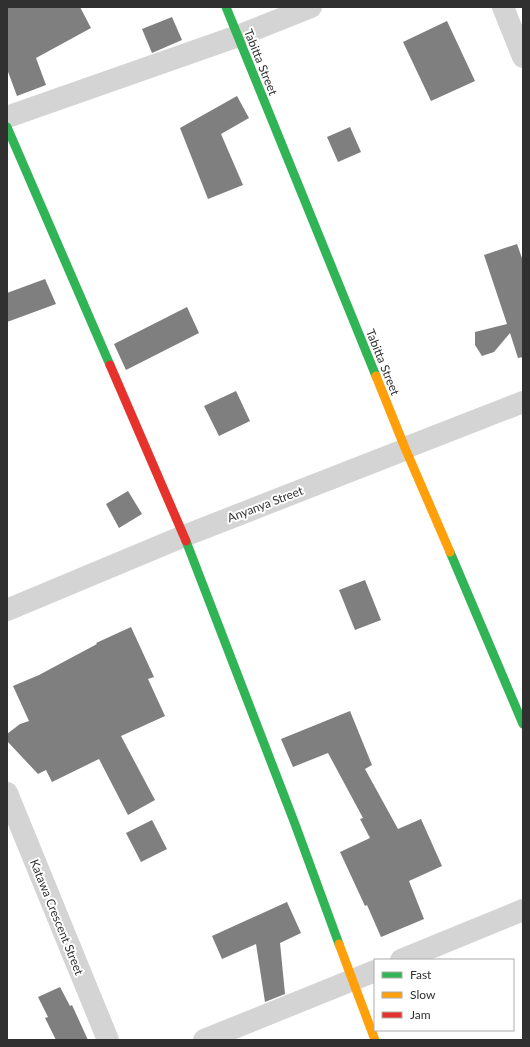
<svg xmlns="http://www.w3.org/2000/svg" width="530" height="1047" font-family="Lato,sans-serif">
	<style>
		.building { fill: #7f7f7f }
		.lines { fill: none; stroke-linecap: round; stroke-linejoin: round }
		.street { stroke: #d4d4d4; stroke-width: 22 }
		.fast { stroke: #30b455; stroke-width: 9 }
		.slow { stroke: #ff9f0a; stroke-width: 9 }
		.jam { stroke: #e5322d; stroke-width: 9 }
		.labels { text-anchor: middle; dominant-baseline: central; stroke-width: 4; stroke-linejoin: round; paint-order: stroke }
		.street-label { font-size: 12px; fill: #303030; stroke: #fff }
	</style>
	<rect width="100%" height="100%" fill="#fff"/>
	<path class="building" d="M 7,7 L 80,7 L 91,28 L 36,58 L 46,85 L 17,96 L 7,69 Z
		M 172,17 L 182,40 L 152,53 L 142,29 Z
		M 447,21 L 475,81 L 431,101 L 403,42 Z
		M 237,96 L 249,118 L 221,134 L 243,185 L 208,199 L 180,128 Z
		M 350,127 L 361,152 L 338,162 L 327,137 Z
		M 517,244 L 523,261 L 523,357 L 518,358 L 510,333 L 494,352 L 482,356 L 475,345 L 475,332 L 507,324 L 484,255 Z
		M 45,279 L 56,304 L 7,322 L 7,293 Z
		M 187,307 L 199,333 L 126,370 L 114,344 Z
		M 236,391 L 250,421 L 219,436 L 204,406 Z
		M 128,491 L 142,514 L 119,528 L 106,504 Z
		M 365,580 L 381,620 L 355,630 L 339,590 Z
		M 131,627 L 154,677 L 148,679 L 165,716 L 121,736 L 155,800 L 128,815 L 99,759 L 52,782 L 46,770 L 38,774 L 7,741 L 7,734 L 20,724 L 29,721 L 13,686 L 39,675 L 97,644 L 96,643 Z
		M 350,711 L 372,765 L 365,769 L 398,829 L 421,819 L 442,866 L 409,881 L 424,919 L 381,937 L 367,905 L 365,906 L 340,852 L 370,838 L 360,819 L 363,818 L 328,753 L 293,767 L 281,739 Z
		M 152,820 L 167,849 L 141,862 L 126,833 Z
		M 287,902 L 301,933 L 280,943 L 285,994 L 265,1002 L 256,944 L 222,959 L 212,936 Z
		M 60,987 L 70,1006 L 72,1005 L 88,1040 L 56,1040 L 45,1018 L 48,1017 L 38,997 Z"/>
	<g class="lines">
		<path class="street" d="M 503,7 L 523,57
			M 7,117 L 238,36 L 311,7
			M 7,610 L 184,536 L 404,450 L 405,448 L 523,402
			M 7,793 L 108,1040
			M 401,960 L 523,910
			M 204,1040 L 375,971"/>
		<path class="fast" d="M 226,7 L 376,376
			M 7,127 L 110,365
			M 186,541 L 295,824 L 339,944
			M 450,552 L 523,724"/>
		<path class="slow" d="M 376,376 L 405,448 L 450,552
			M 339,944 L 375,1040"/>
		<path class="jam" d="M 110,365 L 186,541"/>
	</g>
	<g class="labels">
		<g class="street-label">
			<text transform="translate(261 62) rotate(68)">Tabitta Street</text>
			<text transform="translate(383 362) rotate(68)">Tabitta Street</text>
			<text transform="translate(265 504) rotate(-21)">Anyanya Street</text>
			<text transform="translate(57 917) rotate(68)">Katawa Crescent Street</text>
		</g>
	</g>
	<rect width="530" height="1047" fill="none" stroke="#303030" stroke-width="16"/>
	<rect x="374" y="959" width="140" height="72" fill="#ffffff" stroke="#acacac"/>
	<rect x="382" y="972" width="20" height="6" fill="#30b455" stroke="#acacac"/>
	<text x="410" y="979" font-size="12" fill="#303030">Fast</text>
	<rect x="382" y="992" width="20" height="6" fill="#ff9f0a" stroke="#acacac"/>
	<text x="410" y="999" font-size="12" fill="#303030">Slow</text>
	<rect x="382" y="1012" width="20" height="6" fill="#e5322d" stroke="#acacac"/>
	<text x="410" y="1019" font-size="12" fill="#303030">Jam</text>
</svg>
